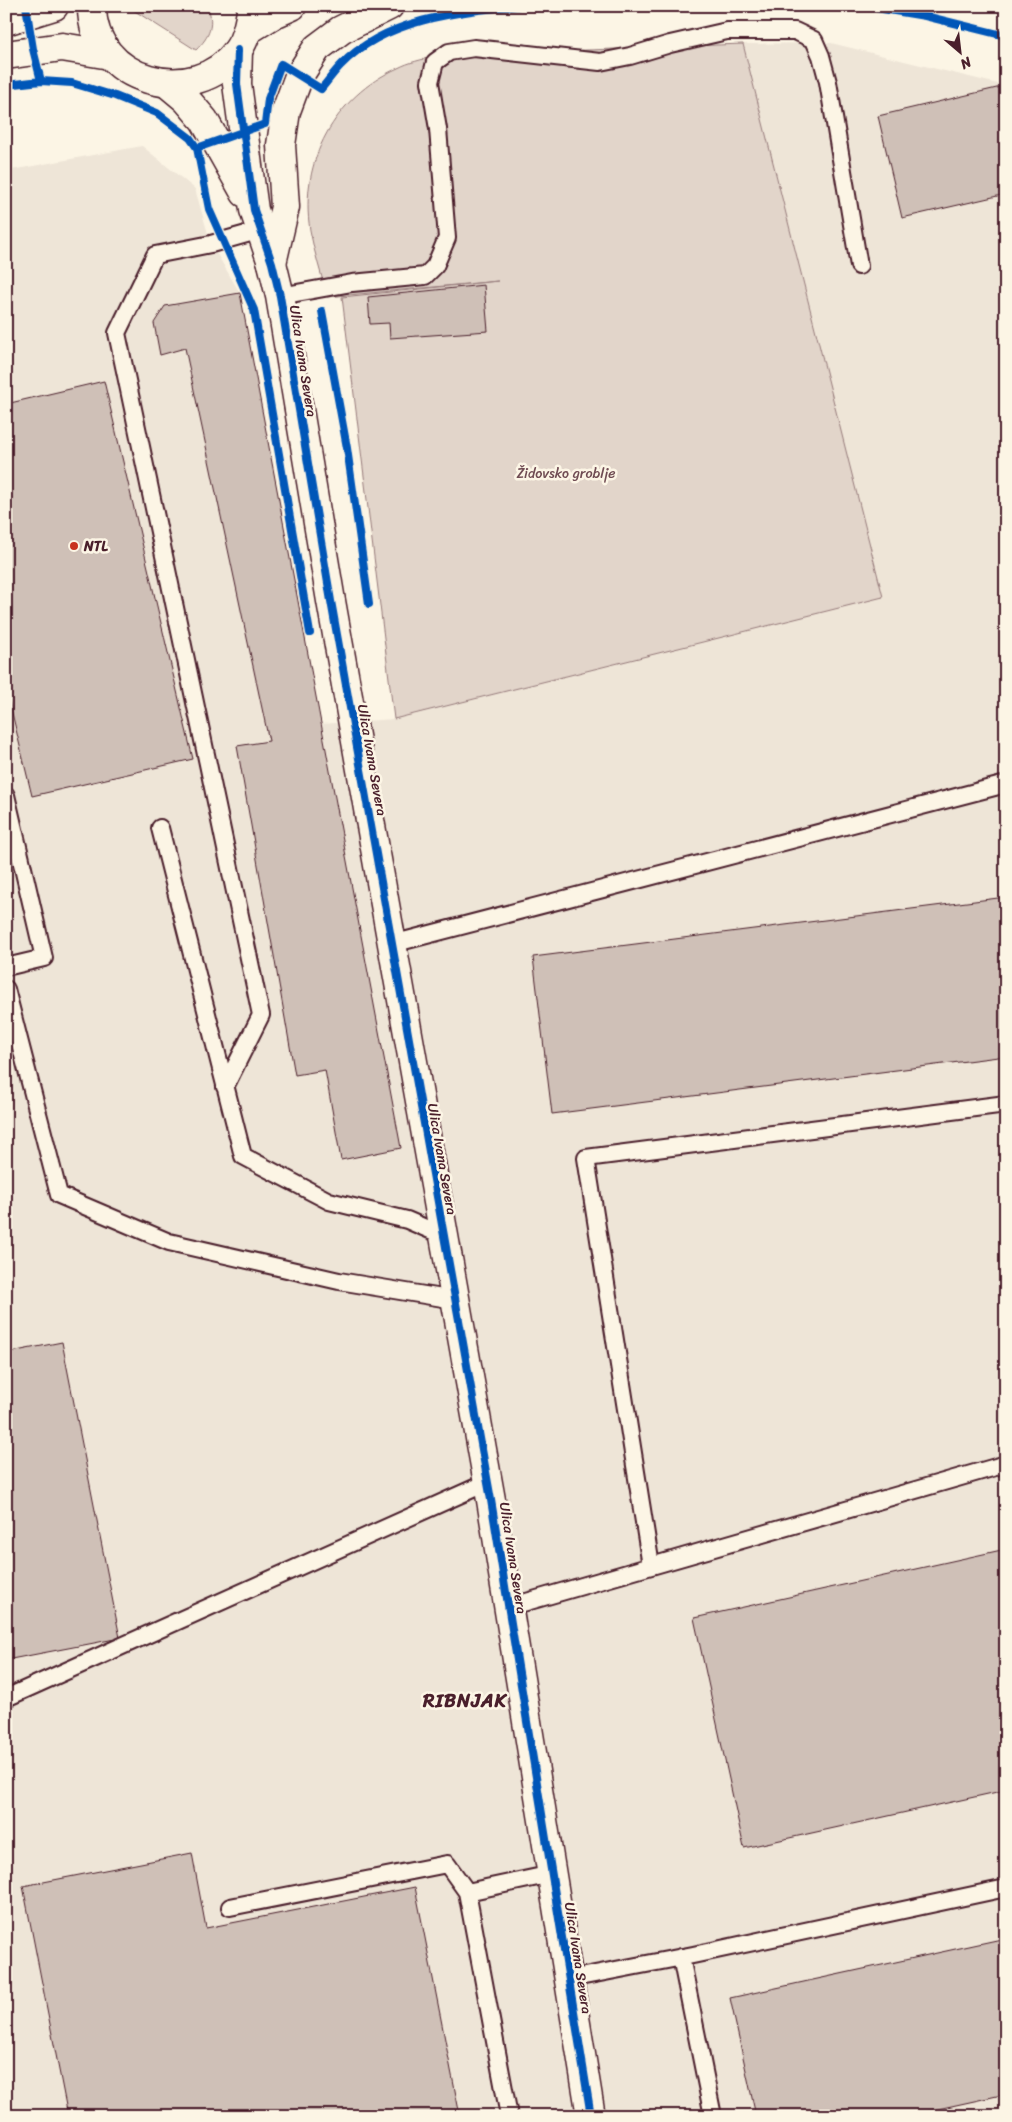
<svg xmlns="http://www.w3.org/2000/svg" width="1012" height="2122" font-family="Sriracha,sans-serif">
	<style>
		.built { fill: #eee5d7 }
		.green { fill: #e2d5ca; stroke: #967a7a }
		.building { fill: #cfc0b7; stroke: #4a1f2b }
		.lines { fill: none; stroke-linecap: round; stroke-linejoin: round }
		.service-casing { stroke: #4a1f2b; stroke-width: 20 }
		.minor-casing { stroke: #4a1f2b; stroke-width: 31 }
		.primary-casing { stroke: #4a1f2b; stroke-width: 31 }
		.service { stroke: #fcf5e5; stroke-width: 16 }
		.minor { stroke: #fcf5e5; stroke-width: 28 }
		.primary { stroke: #fcf5e5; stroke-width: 28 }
		.cycleway-casing { stroke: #fcf5e5; stroke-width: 11 }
		.cycleway { stroke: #0057b8; stroke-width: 8 }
		.poi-dot { fill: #c8321e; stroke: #fcf5e5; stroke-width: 2 }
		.labels { text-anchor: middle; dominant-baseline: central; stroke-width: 5; stroke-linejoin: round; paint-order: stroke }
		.street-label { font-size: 14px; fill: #4a1f2b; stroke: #fcf5e5 }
		.park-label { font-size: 14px; fill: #704c53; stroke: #fcf5e5 }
		.poi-label { font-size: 14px; font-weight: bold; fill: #4a1f2b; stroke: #fcf5e5; text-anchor: start }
		.district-label { font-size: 19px; font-weight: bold; letter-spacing: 1px; fill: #4a1f2b; stroke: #fcf5e5 }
	</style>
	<rect width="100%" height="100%" fill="#fcf5e5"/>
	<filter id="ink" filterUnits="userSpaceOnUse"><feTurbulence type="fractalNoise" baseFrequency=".02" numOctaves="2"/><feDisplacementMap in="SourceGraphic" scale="10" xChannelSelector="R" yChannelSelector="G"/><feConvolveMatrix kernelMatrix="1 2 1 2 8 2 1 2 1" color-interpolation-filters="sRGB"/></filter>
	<g filter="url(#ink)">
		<path class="built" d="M 831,43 L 1006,86 L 1006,2116 L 6,2116 L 6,171 L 142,146 L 195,189 L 211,244 L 240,293 L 321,724 L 394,719 L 882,597 L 743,44 Z"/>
		<path class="green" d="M 127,6 L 208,6 C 214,26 210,36 196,50 Z
			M 743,44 L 883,597 L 394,719 L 342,297 L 498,281 L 327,297 C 322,275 314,253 310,230 C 299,162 335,96 398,68 C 409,62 422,60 434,56 Z"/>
		<path class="building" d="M 1001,87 L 1006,108 L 1006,194 L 902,218 L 878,116 Z
			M 484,285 L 488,331 L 390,338 L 389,323 L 370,324 L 368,297 Z
			M 240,293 L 401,1148 L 341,1160 L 325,1070 L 295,1075 L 237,746 L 269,741 L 185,348 L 160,355 L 154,323 L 165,306 Z
			M 104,381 L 193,759 L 32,796 L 6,688 L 6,404 Z
			M 1006,897 L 1006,1056 L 552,1114 L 533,957 Z
			M 62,1342 L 120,1638 L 6,1660 L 6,1353 Z
			M 1006,1549 L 1006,1790 L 744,1848 L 694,1618 Z
			M 192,1853 L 206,1928 L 415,1887 L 460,2116 L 68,2116 L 23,1886 Z
			M 1006,1938 L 1006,2094 L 906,2116 L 756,2116 L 730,1998 Z
			M 6,2084 L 13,2116 L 6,2116 Z"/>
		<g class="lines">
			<defs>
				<path id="service" d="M 280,296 L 352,283 L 425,276 L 435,266 L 447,238 L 438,129 L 430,82 L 435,62 L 449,52 L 474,48 L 600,62 L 630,56 L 670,44 L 727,31 L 795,31 L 814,40 L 821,56 L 828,82 L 859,266
					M 6,795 L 44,958 L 6,967
					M 160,828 L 243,1156 L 329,1201 L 407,1220 L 444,1236
					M 392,944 L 1006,784
					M 6,989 L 59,1195 L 169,1242 L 339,1281 L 455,1300
					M 225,1087 L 261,1015 L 117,333 L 155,255 L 211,244 L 261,230
					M 651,1566 L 586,1158 L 1006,1104
					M 509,1607 L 1006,1464
					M 6,1698 L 488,1482
					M 467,1892 L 509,2116
					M 230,1907 L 447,1864 L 467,1892 L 552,1874
					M 681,1957 L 713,2116
					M 569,1979 L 693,1955 L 1006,1888"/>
				<path id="minor" d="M 238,50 L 237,84 L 254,210 L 272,263 L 280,296 L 331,601 L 491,1500 L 591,2116
					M 168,84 L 186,99 L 204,120 L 245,193"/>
				<path id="primary" d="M 92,6 C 91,82 195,110 238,50 C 247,37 249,22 252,6
					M 6,21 L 54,6
					M 248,30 L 274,14 L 292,6
					M 6,55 L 62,47 L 110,55
					M 272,263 L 285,207 L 281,145 L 286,111 L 299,76 L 317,48 L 341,30 L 389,6"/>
			</defs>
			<use href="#service" class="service-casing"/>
			<use href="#minor" class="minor-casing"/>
			<use href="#primary" class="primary-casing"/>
			<use href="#service" class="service"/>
			<use href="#minor" class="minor"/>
			<use href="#primary" class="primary"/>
			<defs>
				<path id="cycleway" d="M 26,6 L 33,49 L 41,81
					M 864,6 L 925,16 L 1006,36
					M 238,50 L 237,84 L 254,210 L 272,263 L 280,296 L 331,601 L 491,1500 L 591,2116
					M 6,85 L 41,81 L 72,83 L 115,96 L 157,113 L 190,138 L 197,148 L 209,209 L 254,310 L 310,633
					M 197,148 L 265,124 L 268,99 L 281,64 L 321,89 C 328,81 334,72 341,65 C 385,19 457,12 517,6
					M 322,311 L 347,448 L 369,604"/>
			</defs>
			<use href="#cycleway" class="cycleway-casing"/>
			<use href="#cycleway" class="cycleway"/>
		</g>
	</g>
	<circle class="poi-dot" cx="74" cy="546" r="5"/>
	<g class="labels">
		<g class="street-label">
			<text transform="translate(303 361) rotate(81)">Ulica Ivana Severa</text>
			<text transform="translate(372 760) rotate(80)">Ulica Ivana Severa</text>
			<text transform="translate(442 1159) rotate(80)">Ulica Ivana Severa</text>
			<text transform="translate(513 1558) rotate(81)">Ulica Ivana Severa</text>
			<text transform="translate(578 1958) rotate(81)">Ulica Ivana Severa</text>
		</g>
		<g class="park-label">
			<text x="566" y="473">Židovsko groblje</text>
		</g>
		<g class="poi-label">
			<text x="84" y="546">NTL</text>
		</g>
		<g class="district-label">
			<text x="465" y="1700">RIBNJAK</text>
		</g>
	</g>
	<rect width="1012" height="2122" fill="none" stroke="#fcf5e5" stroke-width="25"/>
	<rect x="12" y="12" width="987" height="2097" fill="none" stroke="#4a1f2b" stroke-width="2" filter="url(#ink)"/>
	<g transform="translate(960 52) rotate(152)" stroke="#fcf5e5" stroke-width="4" paint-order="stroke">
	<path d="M0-4L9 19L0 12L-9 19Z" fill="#4a1f2b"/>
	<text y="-8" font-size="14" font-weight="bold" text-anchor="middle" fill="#4a1f2b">N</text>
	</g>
</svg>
